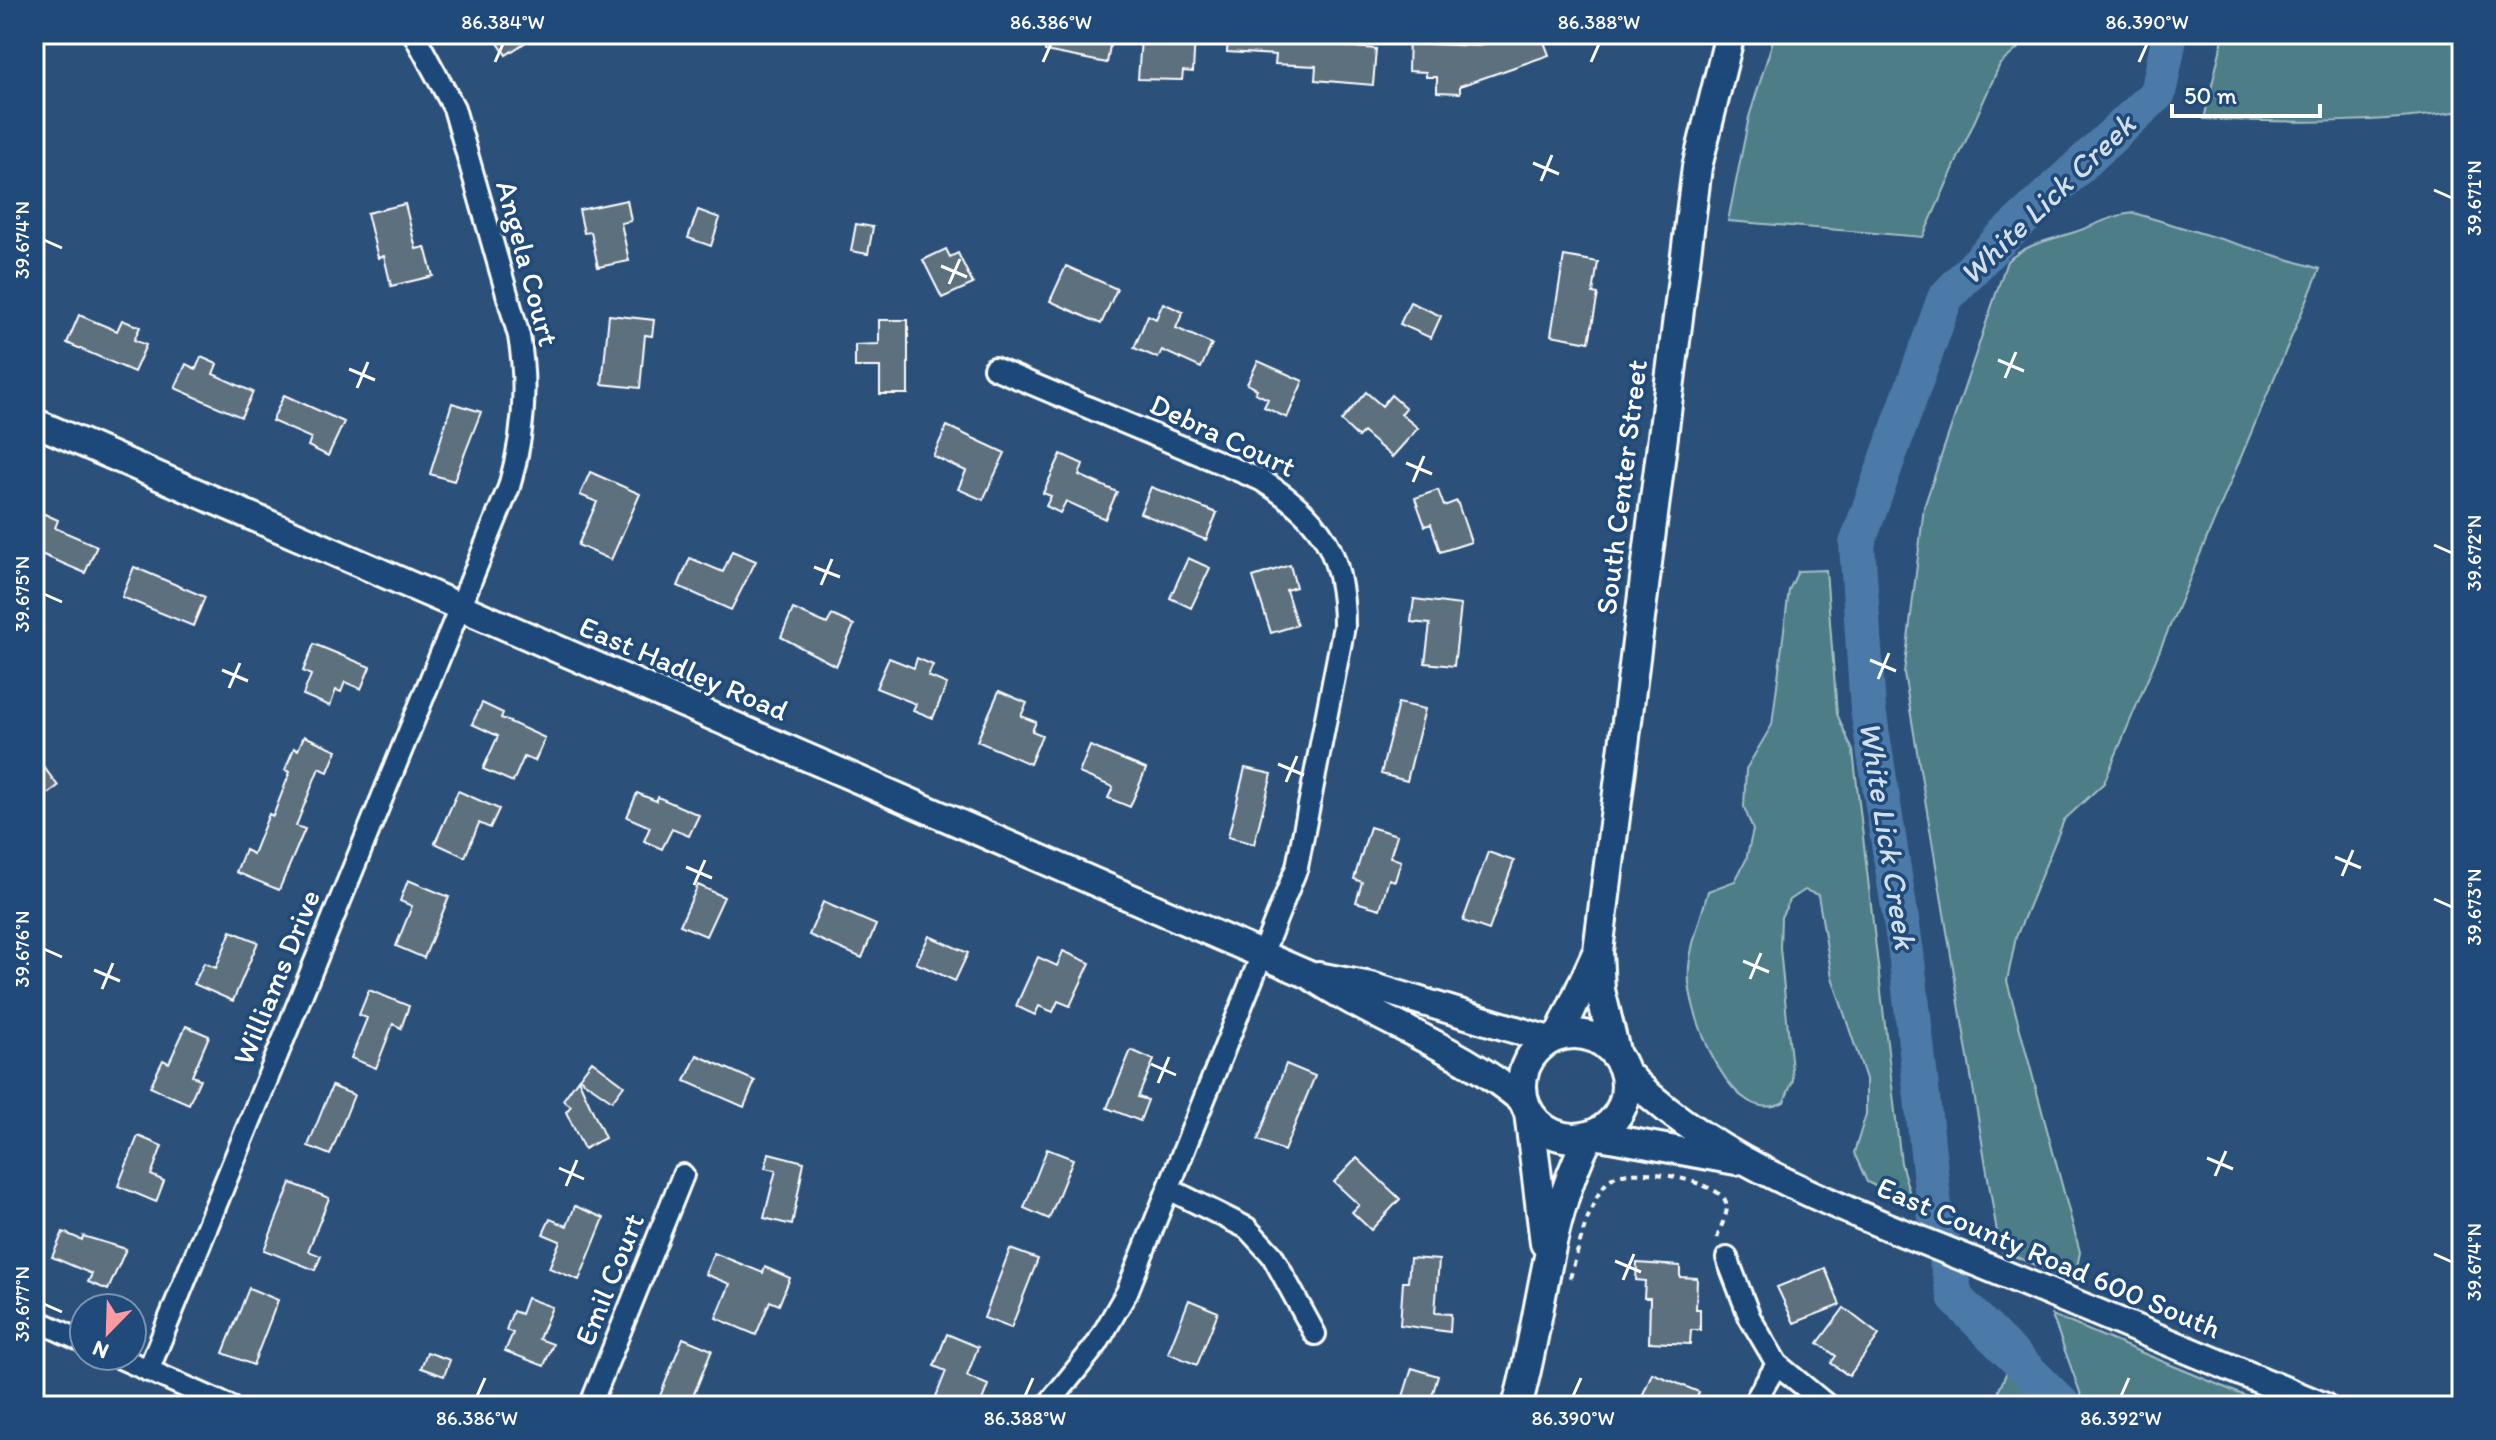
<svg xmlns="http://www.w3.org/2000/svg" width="2496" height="1440" font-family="Itim,sans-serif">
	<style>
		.green { fill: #4e7e88; stroke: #a6bec4; stroke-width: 2 }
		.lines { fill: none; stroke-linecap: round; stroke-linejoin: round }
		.river { stroke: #4c79a8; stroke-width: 36 }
		.building { fill: #5d6f7e; stroke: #fff; stroke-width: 2 }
		.minor-casing { stroke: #fff; stroke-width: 26 }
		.tertiary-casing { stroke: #fff; stroke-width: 32 }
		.secondary-casing { stroke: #fff; stroke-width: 34 }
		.path { stroke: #fff; stroke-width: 4; stroke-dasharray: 6 6; stroke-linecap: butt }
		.minor { stroke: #1f4a7a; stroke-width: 20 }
		.tertiary { stroke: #1f4a7a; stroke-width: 26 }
		.secondary { stroke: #1f4a7a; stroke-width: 28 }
		.ticks { fill: none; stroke: #fff; stroke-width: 3 }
		.labels { text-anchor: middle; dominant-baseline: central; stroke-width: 7; stroke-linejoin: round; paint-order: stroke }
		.street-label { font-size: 30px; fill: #fff; stroke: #1f4a7a }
		.water-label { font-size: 32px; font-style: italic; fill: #d2dee9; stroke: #1f4a7a }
		.neatline { fill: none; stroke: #fff; stroke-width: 3 }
		.ticks-label { font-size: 20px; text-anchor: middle; fill: #fff }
	</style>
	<rect width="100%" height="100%" fill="#2b517b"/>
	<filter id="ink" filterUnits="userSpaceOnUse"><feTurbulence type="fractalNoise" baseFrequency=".0125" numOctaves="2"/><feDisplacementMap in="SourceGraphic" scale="16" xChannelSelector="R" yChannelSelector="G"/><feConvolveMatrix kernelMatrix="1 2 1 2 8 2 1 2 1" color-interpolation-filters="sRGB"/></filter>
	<g filter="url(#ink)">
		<path class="green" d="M 1775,34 L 2035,34 L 2000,64 L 1923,237 L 1728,221 L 1749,117 Z
			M 2224,34 L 2462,34 L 2462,111 C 2376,124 2291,123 2204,119 Z
			M 2134,213 L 2320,269 L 2104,783 L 2064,820 L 2016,937 L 2007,981 L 2080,1252 L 2074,1282 L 2000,1250 L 1904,673 L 1924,507 L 2007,261 C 2031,242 2047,241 2075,232 C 2096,225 2112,215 2134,213 Z
			M 1826,570 L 1837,714 L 1853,751 L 1901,1163 L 1913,1205 L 1867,1182 L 1854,1153 L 1866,1114 L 1866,1079 L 1832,977 L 1818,895 L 1805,890 L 1790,900 L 1781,917 L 1780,948 L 1793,1080 L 1784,1102 C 1732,1130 1693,1022 1689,983 C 1686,954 1701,919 1708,891 L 1735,881 L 1746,860 L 1753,830 L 1744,807 L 1746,769 L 1772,725 L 1789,590 L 1798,571 Z
			M 2052,1315 L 2269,1406 L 2085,1406 Z
			M 2008,1369 L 2037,1406 L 2000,1406 L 1999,1390 Z"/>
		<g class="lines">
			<path class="river" d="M 2064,1406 L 1956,1299 L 1934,1207 L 1906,952 L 1868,709 L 1857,544 L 1945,298 L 1998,242 L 2158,93 L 2170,34"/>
		</g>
		<path class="building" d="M 492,34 L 538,34 L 506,55 Z
			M 1048,34 L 1112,34 L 1107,63 L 1045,51 Z
			M 1171,34 L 1195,34 L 1193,72 L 1183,71 L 1182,80 L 1138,79 L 1141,39 L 1171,42 Z
			M 1228,34 L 1344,34 L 1343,46 L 1376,49 L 1373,85 L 1315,80 L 1316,66 L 1275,64 L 1276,55 L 1227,52 Z
			M 1409,34 L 1431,35 L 1431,44 L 1479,46 L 1514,34 L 1541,34 L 1549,55 L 1460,86 L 1460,93 L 1437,92 L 1437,77 L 1426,77 L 1426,72 L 1408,71 Z
			M 627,200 L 631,221 L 621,223 L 629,261 L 598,267 L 591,232 L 584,233 L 579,210 Z
			M 405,204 L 416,249 L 425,247 L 433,276 L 391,286 L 384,256 L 378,258 L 367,213 Z
			M 698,210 L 720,218 L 711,246 L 688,238 Z
			M 856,224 L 873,227 L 868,254 L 851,251 Z
			M 946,249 L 950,257 L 958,253 L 973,284 L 942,298 L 923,260 Z
			M 1564,256 L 1598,262 L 1593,293 L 1598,294 L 1589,342 L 1551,335 Z
			M 1066,266 L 1117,289 L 1101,324 L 1050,301 Z
			M 1410,302 L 1441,316 L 1431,338 L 1400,324 Z
			M 1163,303 L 1183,312 L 1176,328 L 1212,344 L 1201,368 L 1162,350 L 1158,358 L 1134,348 L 1148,315 L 1156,319 Z
			M 79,315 L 117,331 L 122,320 L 140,327 L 134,340 L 146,345 L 134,372 L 67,343 Z
			M 609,315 L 654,320 L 652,336 L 645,335 L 640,388 L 602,384 Z
			M 879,320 L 908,320 L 908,394 L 880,394 L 880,367 L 855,367 L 855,345 L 879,344 Z
			M 201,357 L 217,364 L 213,374 L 253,392 L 241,417 L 175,388 L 186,364 L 196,369 Z
			M 1258,361 L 1303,381 L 1287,418 L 1264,407 L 1268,399 L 1255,393 L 1257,389 L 1247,384 Z
			M 1366,392 L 1382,406 L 1391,395 L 1406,408 L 1401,414 L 1418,428 L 1392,457 L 1363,432 L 1358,437 L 1341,421 Z
			M 284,395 L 344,422 L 328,456 L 308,446 L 311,438 L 272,421 Z
			M 452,403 L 481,412 L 454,481 L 430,474 Z
			M 947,426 L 1005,453 L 983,500 L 958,489 L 966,471 L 933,456 Z
			M 1061,454 L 1083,464 L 1079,475 L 1117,492 L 1105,519 L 1066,501 L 1060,513 L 1046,506 L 1051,496 L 1043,493 Z
			M 590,472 L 640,494 L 611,560 L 578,545 L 597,502 L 580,495 Z
			M 1151,487 L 1217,513 L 1206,540 L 1140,513 Z
			M 1438,490 L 1444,506 L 1457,501 L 1471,542 L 1440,552 L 1431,524 L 1425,526 L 1415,498 Z
			M 38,511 L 58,520 L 55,528 L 97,546 L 85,573 L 34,551 L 34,520 Z
			M 732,551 L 756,561 L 731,610 L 678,586 L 690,558 L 723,572 Z
			M 1188,558 L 1210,568 L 1191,608 L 1170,598 Z
			M 1290,565 L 1296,587 L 1286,590 L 1297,625 L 1271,633 L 1253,577 Z
			M 134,567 L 205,597 L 193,626 L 122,597 Z
			M 1414,599 L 1461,605 L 1454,666 L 1425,663 L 1430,624 L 1411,622 Z
			M 793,609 L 827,624 L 832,615 L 854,625 L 836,666 L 781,637 Z
			M 314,644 L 370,667 L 361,689 L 345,682 L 341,692 L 336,690 L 330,706 L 303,695 L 311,675 L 303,671 Z
			M 889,658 L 914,668 L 917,658 L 933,665 L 928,676 L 947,684 L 933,718 L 913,710 L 916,704 L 876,688 Z
			M 999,691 L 1027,703 L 1021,716 L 1036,722 L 1032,731 L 1042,735 L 1030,764 L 977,741 Z
			M 482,703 L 503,713 L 501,718 L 545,738 L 535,761 L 524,757 L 513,782 L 483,769 L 498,736 L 472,724 Z
			M 1398,703 L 1425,709 L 1407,781 L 1381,774 Z
			M 304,736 L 337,750 L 328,772 L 319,768 L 296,826 L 305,829 L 279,890 L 236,872 L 245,850 L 253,854 L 269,814 L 273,816 L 290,772 L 285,770 L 294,748 L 298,750 Z
			M 1090,746 L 1146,769 L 1130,807 L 1108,798 L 1113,787 L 1079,773 Z
			M 34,754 L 58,786 L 34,804 Z
			M 1245,768 L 1272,774 L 1254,844 L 1228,837 Z
			M 458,791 L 499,809 L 490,828 L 479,823 L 465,857 L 435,843 Z
			M 637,793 L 656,801 L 658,797 L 699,815 L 689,836 L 672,829 L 662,849 L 644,841 L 650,827 L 627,817 Z
			M 1370,827 L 1397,835 L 1390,857 L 1401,861 L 1395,881 L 1389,879 L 1380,909 L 1356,902 L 1362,882 L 1354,879 Z
			M 1488,852 L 1514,861 L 1489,930 L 1463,921 Z
			M 408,880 L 449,897 L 424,958 L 396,946 L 412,906 L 400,901 Z
			M 698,885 L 724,897 L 706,936 L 680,925 Z
			M 823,902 L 876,925 L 862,958 L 809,935 Z
			M 231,931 L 258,942 L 233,1001 L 194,984 L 204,963 L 216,968 Z
			M 929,936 L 968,953 L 955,981 L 916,963 Z
			M 1063,951 L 1090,963 L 1070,1006 L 1058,1001 L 1053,1012 L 1039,1006 L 1035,1015 L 1016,1006 L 1038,957 L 1057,966 Z
			M 369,990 L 409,1006 L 401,1028 L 393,1024 L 376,1068 L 351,1058 L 367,1018 L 359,1015 Z
			M 186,1026 L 209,1036 L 192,1076 L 200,1079 L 189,1104 L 150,1087 L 163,1060 L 169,1063 Z
			M 1131,1050 L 1154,1060 L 1138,1097 L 1148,1100 L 1140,1121 L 1107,1108 Z
			M 697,1055 L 755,1081 L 744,1107 L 685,1081 Z
			M 592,1061 L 624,1085 L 612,1101 L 579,1078 Z
			M 1286,1064 L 1315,1076 L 1284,1151 L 1258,1140 Z
			M 578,1079 L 605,1138 L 584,1149 L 566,1112 L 571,1106 L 563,1100 Z
			M 332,1086 L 354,1095 L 330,1155 L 308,1146 Z
			M 138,1136 L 162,1146 L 151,1175 L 164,1181 L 156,1202 L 118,1186 Z
			M 1047,1149 L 1073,1159 L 1049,1219 L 1024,1208 Z
			M 769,1153 L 804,1162 L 792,1225 L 764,1218 L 776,1170 L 765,1168 Z
			M 1357,1158 L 1400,1199 L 1371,1230 L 1352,1212 L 1359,1205 L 1334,1182 Z
			M 291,1183 L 329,1198 L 308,1251 L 321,1256 L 315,1270 L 264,1250 Z
			M 575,1206 L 604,1218 L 579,1280 L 549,1268 L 560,1241 L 543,1234 L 550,1219 L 567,1226 Z
			M 63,1232 L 82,1240 L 83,1236 L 126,1249 L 108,1290 L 88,1282 L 92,1274 L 52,1257 Z
			M 1010,1249 L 1038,1259 L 1011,1328 L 984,1318 Z
			M 714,1253 L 763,1273 L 765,1267 L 790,1278 L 779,1305 L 770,1301 L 756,1335 L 716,1318 L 730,1284 L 705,1274 Z
			M 1410,1258 L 1439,1260 L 1435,1313 L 1451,1314 L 1450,1332 L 1400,1325 L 1403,1282 L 1408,1282 Z
			M 1637,1263 L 1680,1266 L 1680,1277 L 1697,1278 L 1696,1309 L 1700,1309 L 1700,1330 L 1691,1330 L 1690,1344 L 1649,1342 L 1650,1298 L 1644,1298 L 1645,1281 L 1636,1280 Z
			M 1825,1268 L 1840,1305 L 1794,1323 L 1777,1287 Z
			M 249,1288 L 278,1300 L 253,1365 L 223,1353 Z
			M 527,1298 L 552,1307 L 539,1339 L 553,1344 L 544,1366 L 505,1351 L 513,1333 L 506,1330 L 513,1311 L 521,1314 Z
			M 1189,1300 L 1218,1312 L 1197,1365 L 1168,1353 Z
			M 1844,1308 L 1879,1335 L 1849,1376 L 1831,1363 L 1836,1356 L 1818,1343 Z
			M 947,1334 L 978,1347 L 967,1376 L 988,1385 L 980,1406 L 952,1406 L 935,1399 L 946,1371 L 934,1366 Z
			M 683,1338 L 712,1350 L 689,1406 L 656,1406 Z
			M 427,1352 L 450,1360 L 444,1376 L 421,1368 Z
			M 1412,1368 L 1438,1376 L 1429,1406 L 1400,1406 Z
			M 1652,1373 L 1699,1392 L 1694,1406 L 1638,1406 Z"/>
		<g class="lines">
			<defs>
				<path id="minor" d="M 994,368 L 1261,480 C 1322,518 1344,553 1344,626 L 1297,867 L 1127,1292 L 1097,1344 L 1047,1406
					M 1169,1189 L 1247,1228 L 1272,1255 L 1315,1334
					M 1727,1258 L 1750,1318 L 1777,1364 L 1828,1406
					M 34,1319 L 84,1342
					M 116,1356 L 229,1406
					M 148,1371 L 509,487 C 524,436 528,388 519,336 L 454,108 L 414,34
					M 590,1406 L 683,1175
					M 1752,1406 L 1777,1364"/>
				<path id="tertiary" d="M 34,422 L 1309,975 C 1378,1022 1460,1047 1524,1102
					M 1318,976 L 1371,986 L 1549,1040
					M 1624,1070 C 1709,1164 1869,1218 1985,1266 C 2098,1312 2210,1360 2323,1406
					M 1594,1135 L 1736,1161"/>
				<path id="secondary" d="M1522 1086a52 52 0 1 1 104 0a52 52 0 1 1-104 0Z
					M 1559,1036 L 1596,955
					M 1616,1055 L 1600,990 L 1598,951 L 1697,167 L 1730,34
					M 1529,1112 L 1545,1243
					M 1517,1406 C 1543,1316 1545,1221 1589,1136"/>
			</defs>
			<use href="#minor" class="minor-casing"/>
			<use href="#tertiary" class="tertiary-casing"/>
			<use href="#secondary" class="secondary-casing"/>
			<path class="path" d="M 1570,1278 C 1578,1253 1590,1190 1614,1177 C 1634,1165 1713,1180 1725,1200 C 1732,1212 1717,1229 1717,1242"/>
			<use href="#minor" class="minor"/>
			<use href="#tertiary" class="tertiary"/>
			<use href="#secondary" class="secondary"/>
		</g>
	</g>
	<path class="ticks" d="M 495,62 L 503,44M 1043,62 L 1051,44M 1591,62 L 1599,44M 2139,62 L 2147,44M 1533,163 L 1559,174M 1541,181 L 1552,155M 2434,190 L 2452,198M 44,240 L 62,248M 941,266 L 967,277M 949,284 L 960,259M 1998,360 L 2024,371M 349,369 L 375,380M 2005,378 L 2016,352M 357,388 L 368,362M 1406,463 L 1432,474M 1413,482 L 1424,456M 2434,545 L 2452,553M 814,567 L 840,577M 821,585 L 832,559M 44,594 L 62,602M 1870,660 L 1896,671M 222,670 L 248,681M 1878,679 L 1889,653M 229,688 L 240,663M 1278,764 L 1304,775M 1286,782 L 1297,756M 2335,857 L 2361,868M 686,867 L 712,878M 2342,876 L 2353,850M 694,885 L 705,860M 2434,899 L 2452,907M 44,949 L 62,957M 1743,961 L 1769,972M 94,970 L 120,981M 1750,979 L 1761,953M 102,989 L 113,963M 1151,1064 L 1176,1075M 1158,1083 L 1169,1057M 2207,1158 L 2233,1169M 559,1168 L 584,1179M 2215,1176 L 2226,1151M 566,1186 L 577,1160M 2434,1254 L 2452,1262M 1615,1261 L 1641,1272M 1623,1280 L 1634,1254M 44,1304 L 62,1312M 477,1396 L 485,1378M 1025,1396 L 1033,1378M 1573,1396 L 1581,1378M 2121,1396 L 2129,1378"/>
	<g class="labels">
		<g class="street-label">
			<text transform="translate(528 263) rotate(75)">Angela Court</text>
			<text transform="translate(1223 435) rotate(25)">Debra Court</text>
			<text transform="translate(1621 487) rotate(-83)">South Center Street</text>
			<text transform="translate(684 668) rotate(23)">East Hadley Road</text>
			<text transform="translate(276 977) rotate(-68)">Williams Drive</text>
			<text transform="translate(2049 1257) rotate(23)">East County Road 600 South</text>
			<text transform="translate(609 1279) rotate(-68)">Emil Court</text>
		</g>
		<g class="water-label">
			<text transform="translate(2047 199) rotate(-44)">White Lick Creek</text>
			<text transform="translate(1888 835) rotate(81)">White Lick Creek</text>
		</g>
	</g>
	<rect width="2496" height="1440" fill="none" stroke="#1f4a7a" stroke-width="88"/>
	<g transform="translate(108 1332) rotate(203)"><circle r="38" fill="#1f4a7a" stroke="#7992af" stroke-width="2"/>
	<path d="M0-6L14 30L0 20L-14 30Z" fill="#ff9aa2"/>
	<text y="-12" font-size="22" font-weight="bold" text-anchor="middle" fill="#ffffff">N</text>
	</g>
	<path d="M2172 104v12h148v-12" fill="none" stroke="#ffffff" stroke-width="4"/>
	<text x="2184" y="104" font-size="24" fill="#ffffff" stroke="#1f4a7a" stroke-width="6" paint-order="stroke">50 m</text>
	<rect x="44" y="44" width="2408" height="1352" class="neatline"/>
	<g class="ticks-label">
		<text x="503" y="29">86.384°W</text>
		<text x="1051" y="29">86.386°W</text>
		<text x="1599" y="29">86.388°W</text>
		<text x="2147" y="29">86.390°W</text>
		<text transform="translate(2474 198) rotate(-90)" y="7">39.671°N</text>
		<text transform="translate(22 240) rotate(-90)" y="7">39.674°N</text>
		<text transform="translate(2474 553) rotate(-90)" y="7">39.672°N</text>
		<text transform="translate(22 594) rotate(-90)" y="7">39.675°N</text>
		<text transform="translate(2474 907) rotate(-90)" y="7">39.673°N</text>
		<text transform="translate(22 949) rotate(-90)" y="7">39.676°N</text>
		<text transform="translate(2474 1262) rotate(-90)" y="7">39.674°N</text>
		<text transform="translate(22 1304) rotate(-90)" y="7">39.677°N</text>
		<text x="477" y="1425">86.386°W</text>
		<text x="1025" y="1425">86.388°W</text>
		<text x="1573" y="1425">86.390°W</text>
		<text x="2121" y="1425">86.392°W</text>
	</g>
</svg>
